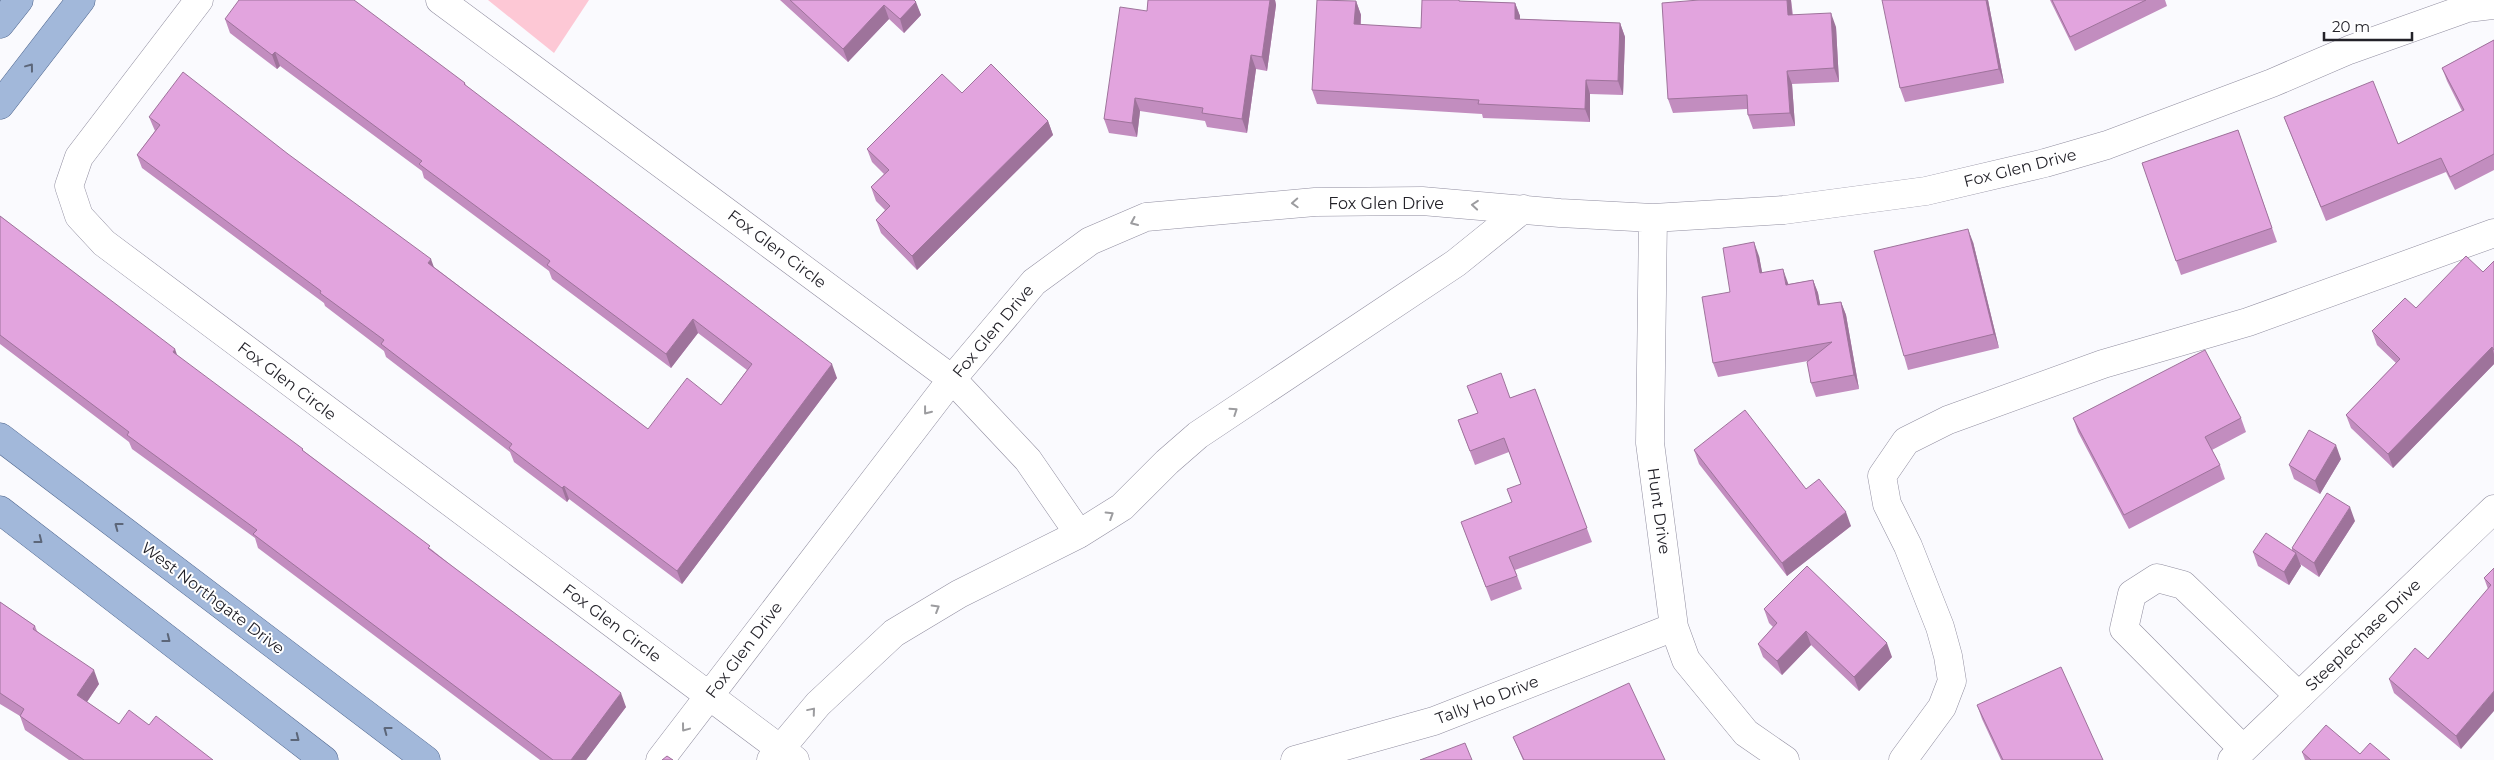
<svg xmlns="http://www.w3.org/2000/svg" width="2494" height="760" font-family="Montserrat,sans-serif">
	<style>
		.green { fill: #fdc8d5 }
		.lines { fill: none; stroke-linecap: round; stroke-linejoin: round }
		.minor-casing { stroke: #918ea0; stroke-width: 29 }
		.major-casing { stroke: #4d648c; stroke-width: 29 }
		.minor { stroke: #fff; stroke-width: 28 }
		.major { stroke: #a2b8da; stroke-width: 28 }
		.wall { fill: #c28dbf }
		.shaded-wall { fill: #9e739b }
		.building { fill: #e2a4de; stroke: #9e739b }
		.oneway { stroke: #5c6679 }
		.oneway2 { stroke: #9c9c9f }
		.labels { text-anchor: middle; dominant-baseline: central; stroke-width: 4; stroke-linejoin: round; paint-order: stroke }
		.street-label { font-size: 16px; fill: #232229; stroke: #fff }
	</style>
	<rect width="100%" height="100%" fill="#fafafe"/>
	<path class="green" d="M 488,0 L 589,0 L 554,53 Z"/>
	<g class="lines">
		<defs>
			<path id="minor" d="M 199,0 L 79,157 L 69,186 L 79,216 L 104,243 L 795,760
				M 440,0 L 952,379 L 1028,460 L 1079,534
				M 1653,218 L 1650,443 L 1674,627 L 1686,660 L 1746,733 L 1785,760
				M 2243,749 L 2124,629 L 2132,594 L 2157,578 L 2183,585 L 2299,696
				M 660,760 L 952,379 L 1034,282 L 1090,241 L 1146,217 L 1315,202 L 1422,201 L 1560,213 L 1653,218 L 1784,210 L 1926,191 L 2045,163 L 2107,145 L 2272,83 L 2349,50 L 2467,8 L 2494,5
				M 771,760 L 818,704 L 894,633 L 959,594 L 1079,534 L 1122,507 L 1167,462 L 1198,435 L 1456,263 L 1523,209
				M 1295,760 L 1434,721 L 1674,627
				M 1903,760 L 1942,707 L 1952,681 L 1948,656 L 1940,627 L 1908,546 L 1887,504 L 1882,476 L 1906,441 L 1948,420 L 2103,364 L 2248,322 L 2494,233
				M 2232,760 L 2494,509"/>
			<path id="major" d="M 0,24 L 19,0
				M 0,105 L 81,0
				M 0,437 L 426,760
				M 0,510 L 324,760"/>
		</defs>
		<use href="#minor" class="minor-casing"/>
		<use href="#major" class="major-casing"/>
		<use href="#minor" class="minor"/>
		<use href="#major" class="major"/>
	</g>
	<path class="wall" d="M 780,0 L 914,0 L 921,15 L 904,33 L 889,19 L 848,62 Z
		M 1148,0 L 1275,0 L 1276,5 L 1267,71 L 1256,69 L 1247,133 L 1207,127 L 1205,121 L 1140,111 L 1137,137 L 1109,133 L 1104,119 L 1147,11 Z
		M 1699,0 L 1791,0 L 1793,15 L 1836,27 L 1839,82 L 1792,84 L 1795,126 L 1753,129 L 1748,115 L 1747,109 L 1673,113 L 1668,99 Z
		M 1988,0 L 2004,83 L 1905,102 L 1900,88 Z
		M 2050,0 L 2165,0 L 2167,6 L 2075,51 Z
		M 1356,1 L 1361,15 L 1361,25 L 1421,28 L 1462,1 L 1515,3 L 1520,16 L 1520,19 L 1620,23 L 1625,37 L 1623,95 L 1590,94 L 1590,122 L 1483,118 L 1482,114 L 1317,104 L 1312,90 Z
		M 225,19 L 465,83 L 466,86 L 837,378 L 682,584 L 569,499 L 567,502 L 514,462 L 510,452 L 386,357 L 384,351 L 325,306 L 324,303 L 142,168 L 137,155 L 155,131 L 149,117 L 434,267 L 648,429 L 721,405 L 747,370 L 698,333 L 671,368 L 552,279 L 549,271 L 424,178 L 422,171 L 280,66 L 277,69 L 230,33 Z
		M 2494,40 L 2494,170 L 2455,190 L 2446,172 L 2326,221 L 2284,117 L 2398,144 L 2462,111 L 2447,81 L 2442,68 Z
		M 962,93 L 1048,121 L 1053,135 L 917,270 L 881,233 L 876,220 L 885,210 L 876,201 L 871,187 L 884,174 L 872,162 L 867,149 Z
		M 2238,130 L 2277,242 L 2181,275 L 2142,163 Z
		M 0,216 L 177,356 L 305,452 L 431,549 L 626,707 L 586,760 L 540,760 L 258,548 L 255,538 L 132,449 L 129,442 L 0,344 Z
		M 1973,242 L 1999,348 L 1908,370 L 1904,356 Z
		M 1759,256 L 1762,273 L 1789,284 L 1813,280 L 1818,293 L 1820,305 L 1841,302 L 1846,315 L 1859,389 L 1816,397 L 1811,383 L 1808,361 L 1718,377 L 1713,363 L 1730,292 Z
		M 2494,261 L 2494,364 L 2393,468 L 2351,428 L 2346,415 L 2396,363 L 2377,345 L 2372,331 L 2483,272 Z
		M 1535,389 L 1592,542 L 1515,570 L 1522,589 L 1491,601 L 1461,522 L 1512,503 L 1521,484 L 1509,452 L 1475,465 L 1458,420 L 1478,413 L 1510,398 Z
		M 2073,418 L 2241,418 L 2246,432 L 2212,450 L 2220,465 L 2225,479 L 2129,529 L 2078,432 Z
		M 1694,450 L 1806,489 L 1851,526 L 1787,576 L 1699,464 Z
		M 2341,459 L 2320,494 L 2294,479 L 2289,465 Z
		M 2355,521 L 2319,577 L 2300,564 L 2301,566 L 2289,585 L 2258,566 L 2253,552 L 2292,550 L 2292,548 Z
		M 2494,568 L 2461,749 L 2394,693 L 2389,679 L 2428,659 L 2488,589 L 2484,578 Z
		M 0,602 L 35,626 L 37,631 L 99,684 L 87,702 L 119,724 L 149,725 L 213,760 L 69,760 L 25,730 L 20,716 L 0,704 Z
		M 1764,609 L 1892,657 L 1859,691 L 1811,645 L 1782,675 L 1763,657 L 1758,644 L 1773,627 L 1769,623 Z
		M 1977,705 L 2103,760 L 2001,760 L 1982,719 Z
		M 1513,737 L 1665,760 L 1523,760 Z
		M 2302,752 L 2360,754 L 2390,760 L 2305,760 Z"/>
	<path class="shaded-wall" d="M 1270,0 L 1275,0 L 1276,5 L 1267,71 L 1262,57 Z
		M 1787,0 L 1791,0 L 1793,29 L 1788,15 Z
		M 1986,0 L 1988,0 L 2004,83 L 1999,69 Z
		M 1356,1 L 1361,15 L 1359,38 L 1354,24 Z
		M 916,2 L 921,15 L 904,33 L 900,19 Z
		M 1515,3 L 1520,16 L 1520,33 L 1515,19 Z
		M 884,5 L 889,19 L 848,62 L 843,49 Z
		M 1831,13 L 1836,27 L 1839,82 L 1834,68 Z
		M 1620,23 L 1625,37 L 1623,95 L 1618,81 Z
		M 275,52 L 280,66 L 277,69 L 272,55 Z
		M 1251,55 L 1256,69 L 1247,133 L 1242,119 Z
		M 1787,71 L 1792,84 L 1795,126 L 1790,113 Z
		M 1586,80 L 1590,94 L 1590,122 L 1585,109 Z
		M 1135,98 L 1140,111 L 1137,137 L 1132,123 Z
		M 1048,121 L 1053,135 L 917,270 L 912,256 Z
		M 1968,229 L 1973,242 L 1999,348 L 1994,334 Z
		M 1754,242 L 1759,256 L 1765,287 L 1760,273 Z
		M 431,259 L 436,273 L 428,263 Z
		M 1783,269 L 1788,283 L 1791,298 L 1786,285 Z
		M 1813,280 L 1818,293 L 1823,319 L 1818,305 Z
		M 1841,302 L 1846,315 L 1859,389 L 1854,375 Z
		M 693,319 L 698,333 L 671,368 L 666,354 Z
		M 2492,347 L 2494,354 L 2494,364 L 2393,468 L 2388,454 Z
		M 175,349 L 180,363 L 173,352 Z
		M 832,364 L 837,378 L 682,584 L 677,571 Z
		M 2336,445 L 2341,459 L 2320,494 L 2315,481 Z
		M 564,486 L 569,499 L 567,502 L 562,488 Z
		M 2350,507 L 2355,521 L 2319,577 L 2314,563 Z
		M 1846,512 L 1851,526 L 1787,576 L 1782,563 Z
		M 2296,553 L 2301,566 L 2289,585 L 2284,572 Z
		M 1806,631 L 1811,645 L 1782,675 L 1777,661 Z
		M 1887,643 L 1892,657 L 1859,691 L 1854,677 Z
		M 94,670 L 99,684 L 82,709 L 77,695 Z
		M 2494,691 L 2494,711 L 2461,749 L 2456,736 Z
		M 621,693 L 626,707 L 586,760 L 571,760 Z"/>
	<path class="building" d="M 239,0 L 354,0 L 465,83 L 464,84 L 832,364 L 677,571 L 564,486 L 562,488 L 509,448 L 512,444 L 381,344 L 384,340 L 320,293 L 321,291 L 137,155 L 160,125 L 149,117 L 183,72 L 288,154 L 431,259 L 428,263 L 648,429 L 687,378 L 721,405 L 752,364 L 693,319 L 666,354 L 547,265 L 550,261 L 419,164 L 422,161 L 275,52 L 272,55 L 225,19 Z
		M 790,0 L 914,0 L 916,2 L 900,19 L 884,5 L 843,49 Z
		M 1148,0 L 1270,0 L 1262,57 L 1251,55 L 1242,119 L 1202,113 L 1203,108 L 1135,98 L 1132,123 L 1104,119 L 1120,7 L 1147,11 Z
		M 1317,0 L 1356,1 L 1354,24 L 1421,28 L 1422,0 L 1459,0 L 1459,1 L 1515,3 L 1515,19 L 1620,23 L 1618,81 L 1586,80 L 1585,109 L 1478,104 L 1479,100 L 1312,90 Z
		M 1699,0 L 1787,0 L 1788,15 L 1831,13 L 1834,68 L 1787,71 L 1790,113 L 1748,115 L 1747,95 L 1668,99 L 1662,3 Z
		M 1882,0 L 1986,0 L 1999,69 L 1900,88 Z
		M 2052,0 L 2146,0 L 2070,37 Z
		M 2494,40 L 2494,154 L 2450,177 L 2441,158 L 2321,207 L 2284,117 L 2373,81 L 2398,144 L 2464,110 L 2442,68 Z
		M 991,64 L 1048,121 L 912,256 L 876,220 L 890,206 L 871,187 L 889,170 L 867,149 L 942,74 L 962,93 Z
		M 2238,130 L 2272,228 L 2176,261 L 2142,163 Z
		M 0,216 L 175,349 L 173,352 L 303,449 L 302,450 L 430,546 L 428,548 L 621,693 L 571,760 L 553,760 L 253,534 L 257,530 L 127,435 L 129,432 L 0,335 Z
		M 1968,229 L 1994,334 L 1904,356 L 1874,251 Z
		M 1754,242 L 1760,273 L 1783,269 L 1786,285 L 1813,280 L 1818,305 L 1841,302 L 1854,375 L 1811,383 L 1807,362 L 1832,342 L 1713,363 L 1702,297 L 1730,292 L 1723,248 Z
		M 2466,256 L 2483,272 L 2494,261 L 2494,350 L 2492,347 L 2388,454 L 2346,415 L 2400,359 L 2372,331 L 2405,298 L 2416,308 Z
		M 2205,350 L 2241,418 L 2205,437 L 2220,465 L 2124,515 L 2073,418 Z
		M 1501,373 L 1510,398 L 1535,389 L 1587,528 L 1509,557 L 1517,576 L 1486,587 L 1461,522 L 1512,502 L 1507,489 L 1521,484 L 1504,438 L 1470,451 L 1458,420 L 1478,413 L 1467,386 Z
		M 1745,410 L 1806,489 L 1819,479 L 1846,512 L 1782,563 L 1694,450 Z
		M 2309,430 L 2336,445 L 2315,481 L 2289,465 Z
		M 2327,493 L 2350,507 L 2314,563 L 2292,548 Z
		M 2266,533 L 2296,553 L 2284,572 L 2253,552 Z
		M 1807,566 L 1887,643 L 1854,677 L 1806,631 L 1777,661 L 1758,644 L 1777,623 L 1764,609 Z
		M 2494,568 L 2494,691 L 2456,736 L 2389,679 L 2415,648 L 2428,659 L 2491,585 L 2484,578 Z
		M 0,602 L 35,626 L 33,629 L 94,670 L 77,695 L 119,724 L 129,710 L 149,725 L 156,716 L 213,760 L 84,760 L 20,716 L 24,709 L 0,693 Z
		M 2061,667 L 2103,760 L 2003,760 L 1977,705 Z
		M 1629,683 L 1665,760 L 1524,760 L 1513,737 Z
		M 2326,725 L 2360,754 L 2370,743 L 2390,760 L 2311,760 L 2302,752 Z
		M 1465,743 L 1472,760 L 1420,760 Z
		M 667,756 L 673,760 L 662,760 Z"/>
	<defs><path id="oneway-chevron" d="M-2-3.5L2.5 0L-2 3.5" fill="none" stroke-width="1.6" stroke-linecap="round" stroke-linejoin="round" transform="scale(1.25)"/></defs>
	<g class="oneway">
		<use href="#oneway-chevron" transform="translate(30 67) rotate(-53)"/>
		<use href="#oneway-chevron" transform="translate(118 526) rotate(-143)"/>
		<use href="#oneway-chevron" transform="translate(39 540) rotate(38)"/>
		<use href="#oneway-chevron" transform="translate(167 639) rotate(38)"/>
		<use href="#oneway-chevron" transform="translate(387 730) rotate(-143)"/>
		<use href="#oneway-chevron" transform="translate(296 738) rotate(38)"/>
	</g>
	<g class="oneway2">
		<use href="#oneway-chevron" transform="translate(1295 203) rotate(177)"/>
		<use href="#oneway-chevron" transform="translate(1475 205) rotate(-175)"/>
		<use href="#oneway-chevron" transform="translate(1134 222) rotate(156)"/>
		<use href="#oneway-chevron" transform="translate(927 411) rotate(128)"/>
		<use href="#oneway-chevron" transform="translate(1234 411) rotate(-34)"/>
		<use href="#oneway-chevron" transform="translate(1110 515) rotate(-32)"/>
		<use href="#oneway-chevron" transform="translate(936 608) rotate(-31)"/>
		<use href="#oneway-chevron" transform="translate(812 711) rotate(-50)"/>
		<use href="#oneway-chevron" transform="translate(685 728) rotate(127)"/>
	</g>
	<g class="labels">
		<g class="street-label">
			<text transform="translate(2020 168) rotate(-14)">Fox Glen Drive</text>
			<text x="1386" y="203">Fox Glen Drive</text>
			<text transform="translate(777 249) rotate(37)">Fox Glen Circle</text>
			<text transform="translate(993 331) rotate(-50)">Fox Glen Drive</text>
			<text transform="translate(287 381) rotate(37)">Fox Glen Circle</text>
			<text transform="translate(1659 511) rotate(82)">Hunt Drive</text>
			<text transform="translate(213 598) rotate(37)">West Northgate Drive</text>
			<text transform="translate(612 623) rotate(37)">Fox Glen Circle</text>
			<text transform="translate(2363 635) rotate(-44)">Steeplechase Drive</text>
			<text transform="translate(744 650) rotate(-53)">Fox Glen Drive</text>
			<text transform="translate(1487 700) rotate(-21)">Tally Ho Drive</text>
		</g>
	</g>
	<path d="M2324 32v8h88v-8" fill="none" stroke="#232229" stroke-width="2.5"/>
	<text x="2332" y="32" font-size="15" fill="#232229" stroke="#ffffff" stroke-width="4" paint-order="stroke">20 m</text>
</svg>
